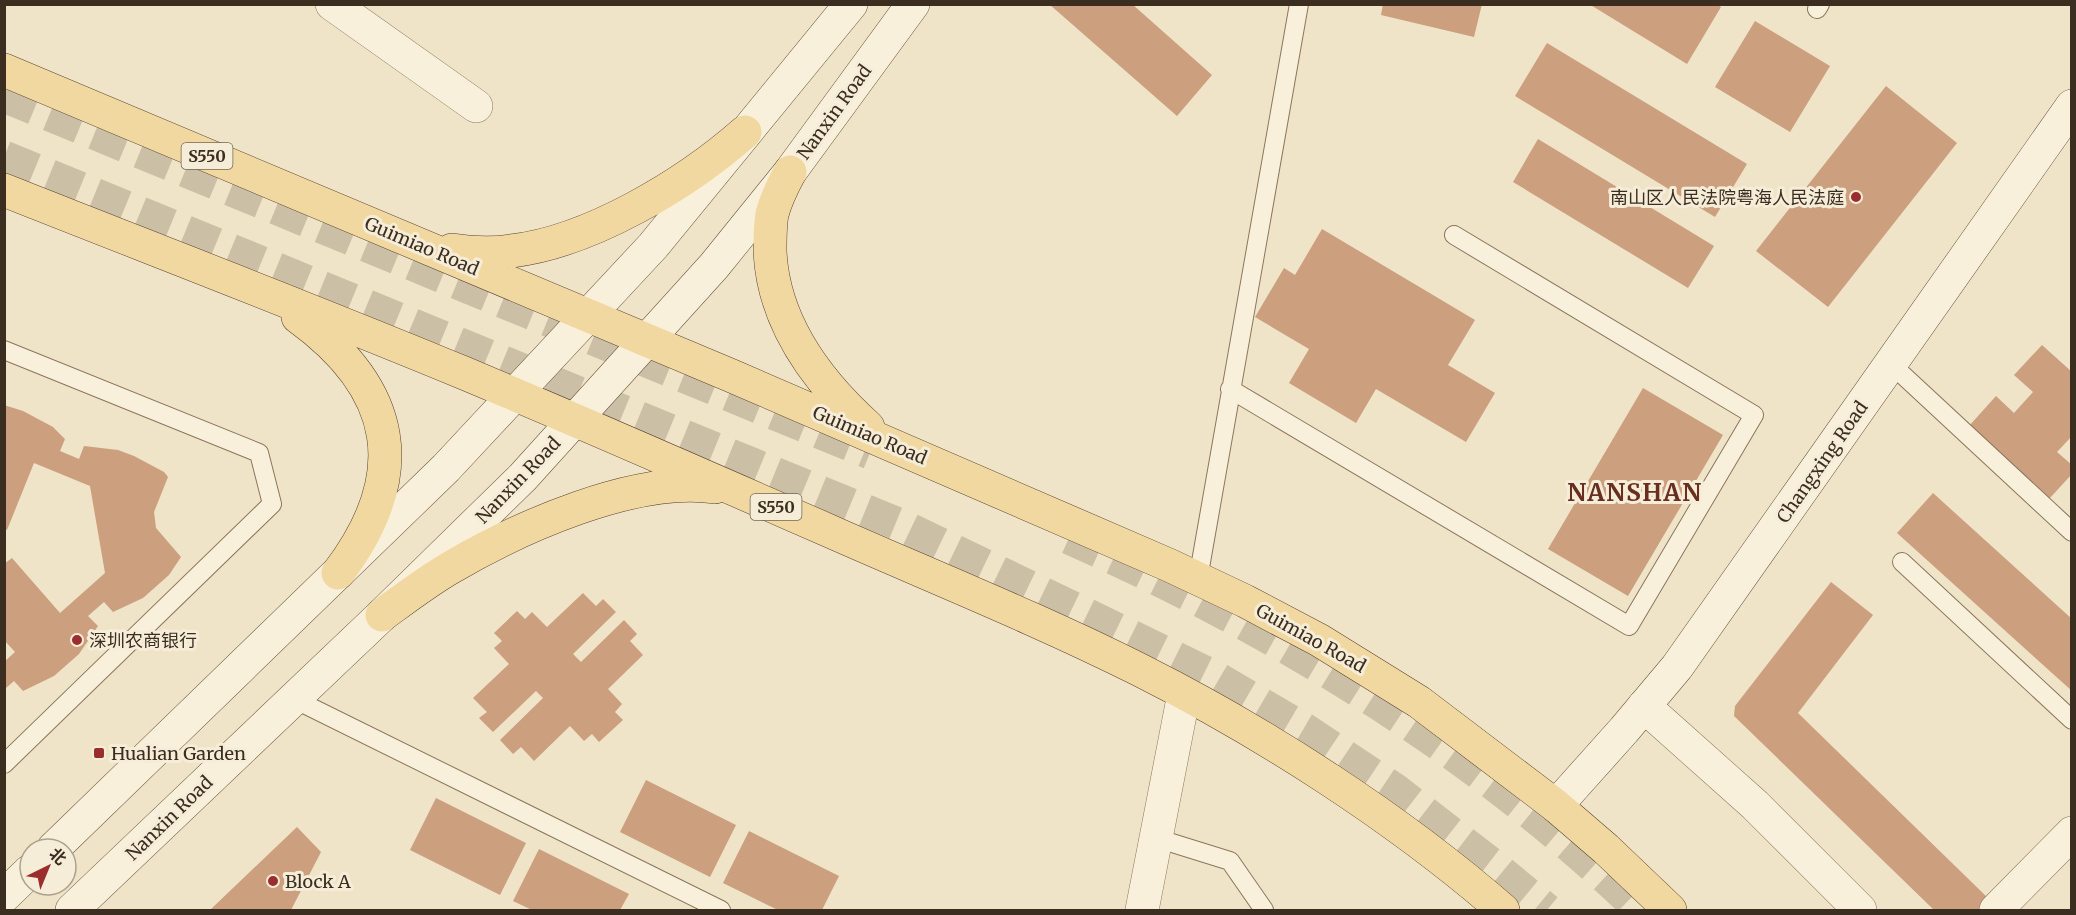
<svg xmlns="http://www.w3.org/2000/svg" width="2076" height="915" font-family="Merriweather,'Noto Sans SC',serif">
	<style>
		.building { fill: #cc9f7e }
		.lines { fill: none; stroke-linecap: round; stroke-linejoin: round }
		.highway-tunnel { stroke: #cbbfa6; stroke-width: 33; stroke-dasharray: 33 16; stroke-linecap: butt }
		.lane-casing { stroke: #8b765d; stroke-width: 20 }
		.street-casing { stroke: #8b765d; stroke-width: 34 }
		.secondary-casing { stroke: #6d5740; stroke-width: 34 }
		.primary-casing { stroke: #594431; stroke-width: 34 }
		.lane { stroke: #f9f0dc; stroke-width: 18 }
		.street { stroke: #f9f0dc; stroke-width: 33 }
		.secondary { stroke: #f9f0dc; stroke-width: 33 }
		.primary { stroke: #f1d8a1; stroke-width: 33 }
		.poi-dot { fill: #9a2d2d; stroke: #f6edd8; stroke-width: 2 }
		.labels { text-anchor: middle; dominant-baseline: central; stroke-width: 6; stroke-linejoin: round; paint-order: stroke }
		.shield { fill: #f6edd8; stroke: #736757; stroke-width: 1.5 }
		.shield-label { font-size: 16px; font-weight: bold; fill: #3b2e20 }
		.street-label { font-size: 18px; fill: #3b2e20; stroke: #f6edd8 }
		.poi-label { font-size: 18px; fill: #3b2e20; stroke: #f6edd8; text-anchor: start }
		.district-label { font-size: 24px; font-weight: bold; letter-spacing: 1.5px; fill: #682f20; stroke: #f6edd8 }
	</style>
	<rect width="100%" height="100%" fill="#efe3c8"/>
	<path class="building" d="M 1049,4 L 1132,4 L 1212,75 L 1177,116 Z
		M 1383,4 L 1482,4 L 1474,37 L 1381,15 Z
		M 1589,4 L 1716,4 L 1721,7 L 1687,64 Z
		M 1755,21 L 1830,66 L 1790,132 L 1715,87 Z
		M 1547,43 L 1747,164 L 1715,217 L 1515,96 Z
		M 1886,86 L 1957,143 L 1828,307 L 1756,251 Z
		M 1538,139 L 1714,246 L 1688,288 L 1513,182 Z
		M 1322,229 L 1475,320 L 1448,365 L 1495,393 L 1466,442 L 1376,389 L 1356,423 L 1289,383 L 1309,349 L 1255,317 L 1284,268 L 1295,275 Z
		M 2042,345 L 2072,372 L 2072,436 L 2057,452 L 2072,465 L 2072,474 L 2049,499 L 1969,426 L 1996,396 L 2014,413 L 2033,392 L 2014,375 Z
		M 1643,388 L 1723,435 L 1628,596 L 1548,549 Z
		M 4,405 L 23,411 L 53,427 L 65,439 L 60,451 L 79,459 L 84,446 L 118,450 L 134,456 L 164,472 L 168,477 L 154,512 L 156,528 L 181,557 L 169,575 L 143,598 L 113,612 L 104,602 L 88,616 L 98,626 L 79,654 L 54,676 L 23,691 L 14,681 L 6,688 L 4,685 L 4,662 L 15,652 L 4,640 L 4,564 L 12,558 L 60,613 L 105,573 L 90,486 L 34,463 L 7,530 L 4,529 Z
		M 1933,493 L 2072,619 L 2072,691 L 1897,533 Z
		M 1831,582 L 1873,615 L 1798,713 L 1989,899 L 1978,910 L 1934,910 L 1734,716 L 1735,706 Z
		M 583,593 L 596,606 L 603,599 L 616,612 L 573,654 L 581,662 L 624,620 L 637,634 L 630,641 L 643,655 L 608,689 L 622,704 L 615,712 L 623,720 L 599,742 L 592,734 L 584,741 L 570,726 L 534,761 L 521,747 L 513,754 L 500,740 L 543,698 L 536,691 L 493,732 L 479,718 L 487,712 L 473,698 L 509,664 L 494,648 L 502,641 L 494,633 L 517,611 L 525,619 L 532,612 L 547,627 Z
		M 646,780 L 736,825 L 710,877 L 620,832 Z
		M 436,798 L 526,843 L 500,895 L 410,850 Z
		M 297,827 L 321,852 L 291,910 L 210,910 Z
		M 749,831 L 839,876 L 822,910 L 778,910 L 723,883 Z
		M 539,849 L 629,894 L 620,910 L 532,910 L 513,901 Z"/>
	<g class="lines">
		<path class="highway-tunnel" d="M 4,96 L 870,453
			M 4,157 L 903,526 L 1125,633 L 1215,677 L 1304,729 L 1397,791 L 1494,866 L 1547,910
			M 1069,538 C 1277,630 1476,751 1640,910"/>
		<defs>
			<path id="lane" d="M 1817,9 L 1820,4
				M 4,350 L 259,453 L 272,504 L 4,764
				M 1891,364 L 2072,532
				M 1230,389 L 1629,626 L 1754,415 L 1454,235
				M 1902,562 L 2072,720
				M 1198,579 L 1299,4
				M 294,699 L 721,910
				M 1156,838 L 1230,861 L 1264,910"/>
			<path id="street" d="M 332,4 L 476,106
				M 1644,706 L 1755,805 L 1860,910
				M 1142,910 L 1184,694
				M 1996,910 L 2072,833"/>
			<path id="secondary" d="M 1556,806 L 1624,730 L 1677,667 L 2072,106
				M 53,849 L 446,468 L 653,246 L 851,4
				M 4,896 L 30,871
				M 72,910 L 382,615 L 523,477 L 714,266 L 790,172 L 913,4"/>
			<path id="primary" d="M 4,70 L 732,376 L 1171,566 L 1245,601 L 1319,640 L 1419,702 L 1556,806 L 1606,849 L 1670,910
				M 790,172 C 783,185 776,199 772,214 C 770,225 770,239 770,251 C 773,321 817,381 868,427
				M 4,190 C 158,251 312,310 464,373 C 588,425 711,479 834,533 C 936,578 1040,620 1140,670 C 1265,733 1397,818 1503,910
				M 452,250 C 472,253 491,254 511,251 C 590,242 686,184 745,132
				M 298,317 C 397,389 413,474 338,573
				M 382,615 C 404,599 426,582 450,568 C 518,528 635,475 715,487"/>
		</defs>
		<use href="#lane" class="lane-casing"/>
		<use href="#street" class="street-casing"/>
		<use href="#secondary" class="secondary-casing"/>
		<use href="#primary" class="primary-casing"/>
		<use href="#lane" class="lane"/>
		<use href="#street" class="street"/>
		<use href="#secondary" class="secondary"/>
		<use href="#primary" class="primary"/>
	</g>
	<g class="poi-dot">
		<circle cx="1856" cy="197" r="6"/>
		<circle cx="77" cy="640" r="6"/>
		<rect x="93" y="747" width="12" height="12" rx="3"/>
		<circle cx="273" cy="881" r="6"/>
	</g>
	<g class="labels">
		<g class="shield">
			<rect x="181.5" y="143" width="51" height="26" rx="4.5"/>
			<rect x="750.5" y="494" width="51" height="26" rx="4.5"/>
		</g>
		<g class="shield-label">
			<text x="207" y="156">S550</text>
			<text x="776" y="507">S550</text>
		</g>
		<g class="street-label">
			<text transform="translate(834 112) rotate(-54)">Nanxin Road</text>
			<text transform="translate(422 246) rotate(23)">Guimiao Road</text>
			<text transform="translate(870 435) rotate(23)">Guimiao Road</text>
			<text transform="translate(1822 462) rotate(-55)">Changxing Road</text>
			<text transform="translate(518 480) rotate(-46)">Nanxin Road</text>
			<text transform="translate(1311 638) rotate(29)">Guimiao Road</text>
			<text transform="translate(169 818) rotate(-44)">Nanxin Road</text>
		</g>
		<g class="poi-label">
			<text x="1844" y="197" text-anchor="end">南山区人民法院粤海人民法庭</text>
			<text x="89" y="640">深圳农商银行</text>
			<text x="111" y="753">Hualian Garden</text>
			<text x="285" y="881">Block A</text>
		</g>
		<g class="district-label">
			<text x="1635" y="492">NANSHAN</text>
		</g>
	</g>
	<rect width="2076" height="915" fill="none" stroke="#3b2e20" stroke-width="12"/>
	<g transform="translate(48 867) rotate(43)"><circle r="28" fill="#f6edd8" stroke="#aba18e" stroke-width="1.5"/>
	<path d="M0-4.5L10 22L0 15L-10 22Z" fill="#9a2d2d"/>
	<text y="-9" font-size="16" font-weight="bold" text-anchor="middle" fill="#3b2e20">北</text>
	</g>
</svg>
